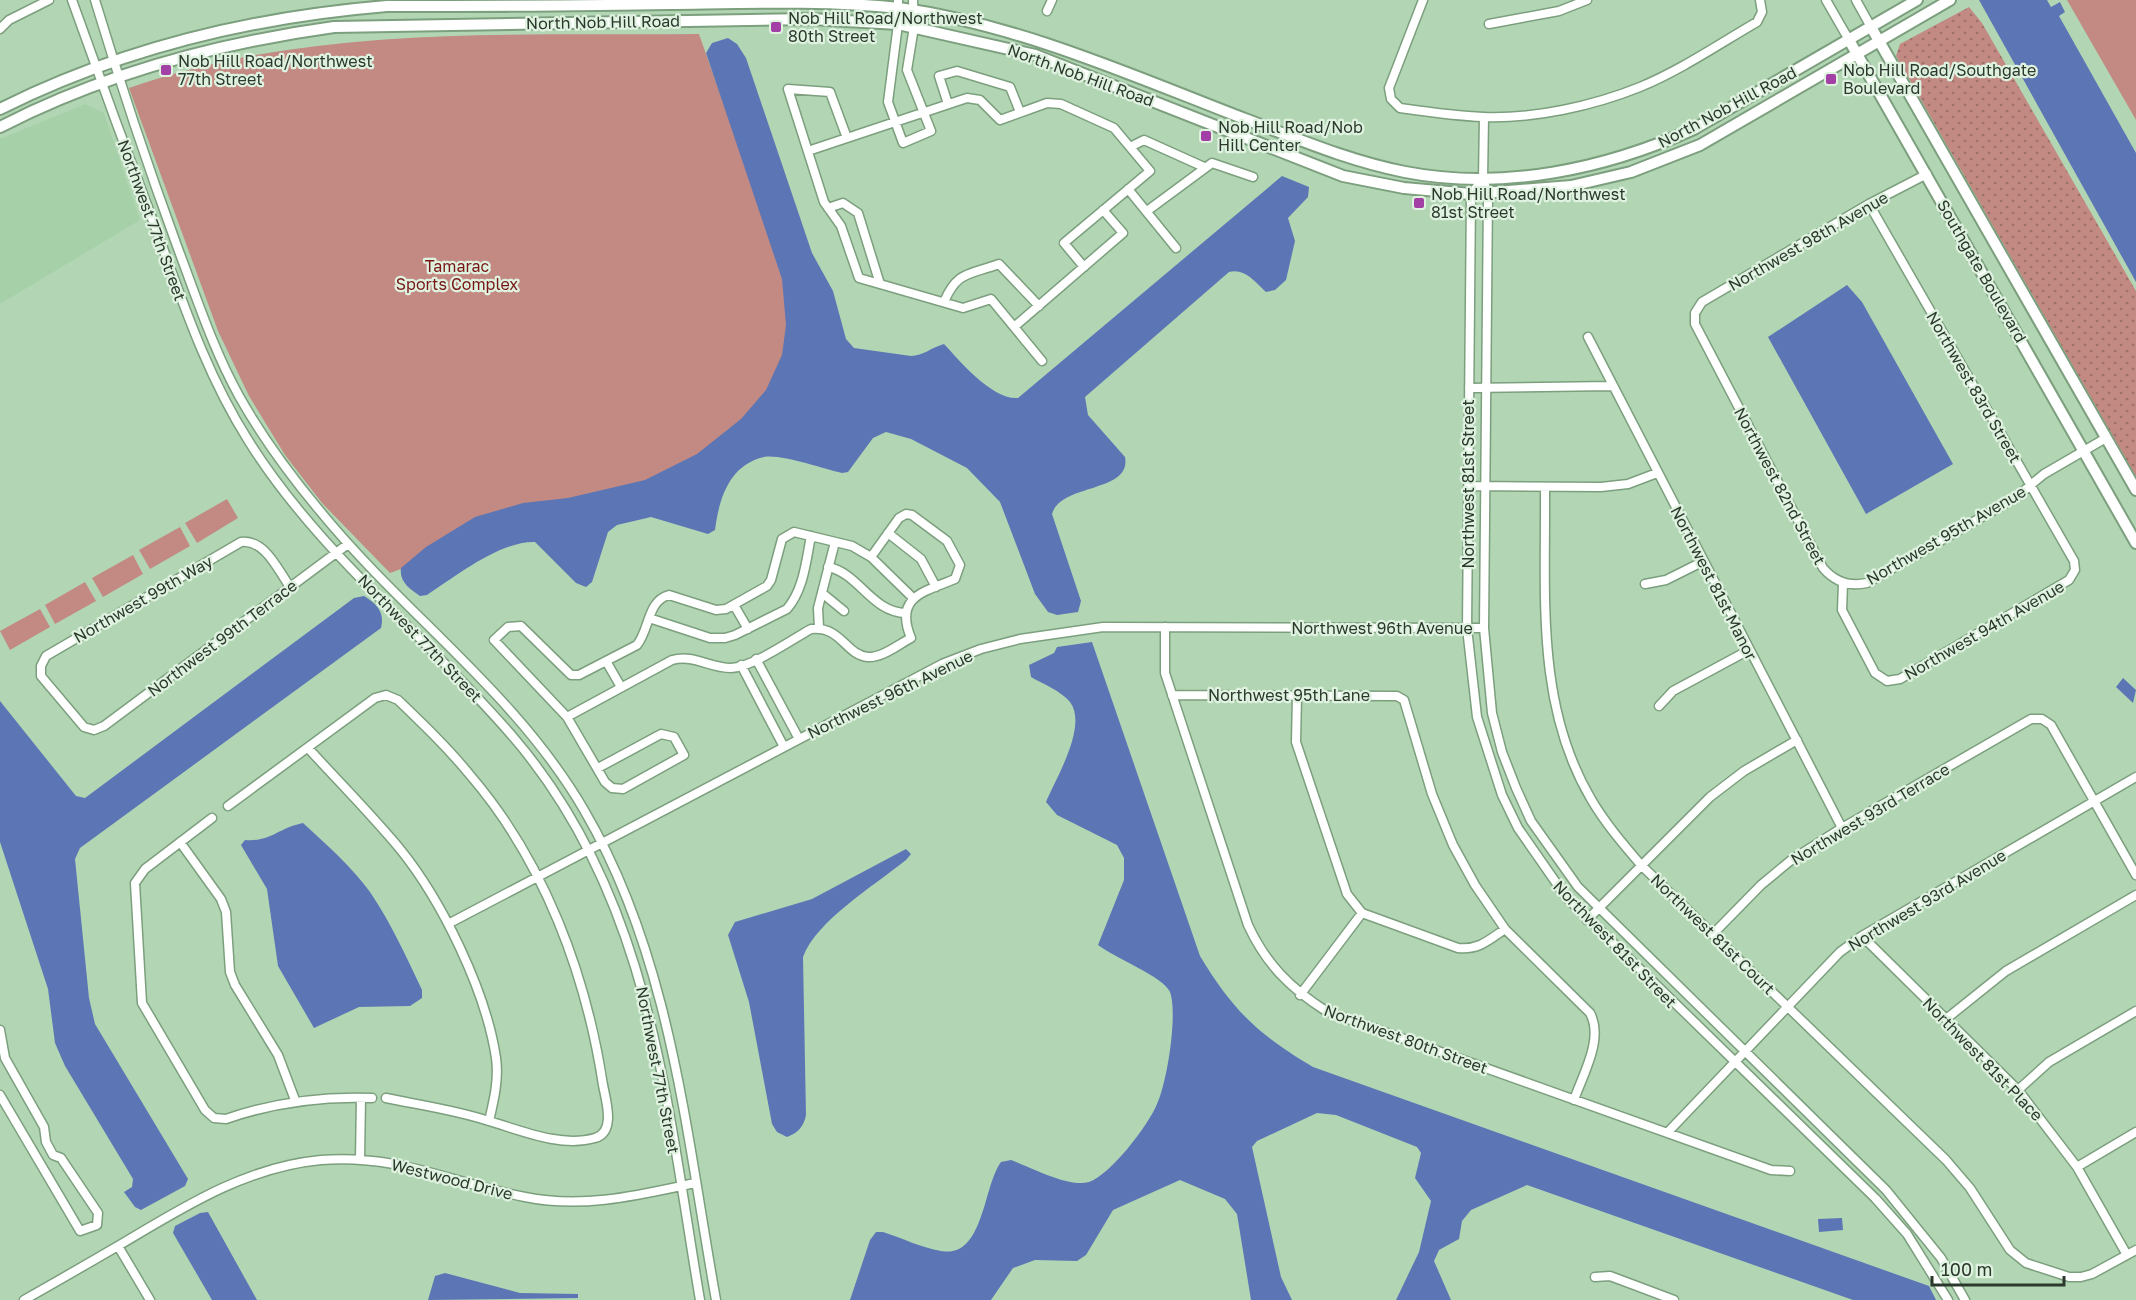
<svg xmlns="http://www.w3.org/2000/svg" width="2136" height="1300" font-family="'Golos Text',sans-serif">
	<style>
		.built { fill: #a6d1a8 }
		.grass { fill: url(#grass-dots) }
		.green { fill: #c28a83 }
		.water { fill: #5c76b5 }
		.lines { fill: none; stroke-linecap: round; stroke-linejoin: round }
		.minor-casing { stroke: #7c9f7e; stroke-width: 11 }
		.major-casing { stroke: #7c9f7e; stroke-width: 14 }
		.minor { stroke: #fff; stroke-width: 8 }
		.major { stroke: #fff; stroke-width: 10 }
		.poi-dot { fill: #a340a6; stroke: #dff2e0; stroke-width: 2 }
		.labels { text-anchor: middle; dominant-baseline: central; stroke-width: 4.5; stroke-linejoin: round; paint-order: stroke }
		.poi-label { font-size: 16px; fill: #2b392c; stroke: #dff2e0; text-anchor: start }
		.street-label { font-size: 16px; fill: #2b392c; stroke: #dff2e0 }
		.park-label { font-size: 16px; fill: #781616; stroke: #dff2e0 }
	</style>
	<defs>
		<pattern id="grass-dots" width="8" height="8" patternUnits="userSpaceOnUse" patternTransform="scale(1.5)"><rect width="8" height="8" fill="#c28a83"/><path d="M2 2h.1M6 6h.1" fill="none" stroke="#9e726b" stroke-width="1.8" stroke-linecap="round"/></pattern>
	</defs>
	<rect width="100%" height="100%" fill="#b2d6b4"/>
	<path class="built" d="M 85,104 L 104,113 L 140,220 L 0,304 L 0,139 Z"/>
	<path class="grass" d="M 1969,7 L 1982,23 L 2136,291 L 2136,477 L 1896,56 L 1900,44 Z"/>
	<path class="green" d="M 2067,0 L 2136,0 L 2136,120 Z
		M 699,34 L 786,281 L 790,328 L 783,366 L 749,419 L 687,465 L 390,573 L 322,503 L 285,455 L 249,396 L 218,331 L 129,88 C 312,24 508,36 699,34 Z
		M 227,499 L 238,518 L 197,543 L 185,523 Z
		M 180,527 L 190,546 L 150,569 L 139,550 Z
		M 133,555 L 143,574 L 103,597 L 92,578 Z
		M 85,582 L 96,601 L 55,624 L 45,605 Z
		M 40,609 L 50,627 L 10,650 L 0,631 Z"/>
	<path class="water" d="M 1979,0 L 2047,0 L 2051,7 L 2060,2 L 2065,12 L 2059,16 L 2136,153 L 2136,282 Z
		M 728,38 L 737,44 L 746,58 L 812,253 L 833,291 L 846,339 L 854,348 L 911,356 C 923,356 932,347 944,344 C 960,361 992,400 1018,398 L 1282,176 L 1309,187 L 1308,197 L 1288,218 L 1295,241 L 1286,280 L 1275,290 L 1266,292 C 1255,282 1245,268 1229,272 L 1085,397 L 1088,415 L 1125,457 C 1132,493 1061,483 1052,514 L 1081,601 L 1078,612 L 1057,615 L 1048,612 L 1035,594 L 1000,502 L 967,468 L 911,439 L 886,432 L 873,438 L 848,472 L 842,473 C 823,469 782,454 764,457 C 729,465 719,499 715,530 L 708,534 L 651,517 L 617,525 L 608,532 L 592,582 L 586,587 L 576,583 L 535,542 C 500,541 456,576 427,595 L 420,596 C 410,589 399,582 401,568 L 426,547 L 475,517 L 523,503 L 568,498 L 645,480 L 697,454 L 741,419 L 766,390 L 782,355 L 786,325 L 782,279 L 706,53 L 712,43 Z
		M 1847,285 L 1862,302 L 1953,464 L 1866,514 L 1768,337 Z
		M 364,596 C 377,604 385,612 381,628 L 80,848 L 75,859 L 89,998 L 95,1024 L 188,1179 L 185,1186 L 141,1210 L 135,1207 L 124,1192 L 132,1187 L 133,1179 L 65,1066 L 55,1043 L 48,989 L 0,842 L 0,701 L 76,796 L 85,798 L 354,598 Z
		M 1092,642 L 1200,956 C 1233,1011 1259,1035 1313,1067 L 1929,1286 L 1936,1300 L 1853,1300 L 1527,1185 L 1471,1210 L 1462,1221 L 1459,1239 L 1439,1250 L 1434,1261 L 1451,1300 L 1396,1300 L 1419,1252 L 1431,1201 L 1415,1178 L 1421,1153 L 1417,1147 L 1336,1115 L 1317,1113 L 1257,1141 L 1252,1147 L 1281,1277 L 1292,1300 L 1251,1300 L 1237,1214 L 1225,1199 L 1180,1180 L 1113,1210 L 1086,1255 L 1077,1261 L 1035,1260 L 1013,1268 L 991,1300 L 850,1300 L 870,1240 L 876,1232 L 883,1232 C 902,1238 922,1248 941,1251 C 984,1259 983,1186 1001,1162 L 1011,1160 C 1030,1167 1069,1188 1089,1182 C 1110,1175 1148,1126 1157,1104 C 1167,1083 1178,1014 1170,992 C 1164,977 1113,957 1098,945 L 1124,880 L 1124,858 L 1117,845 L 1057,815 L 1046,802 C 1056,778 1088,726 1070,702 C 1061,691 1043,684 1031,677 L 1029,665 L 1054,653 L 1057,647 Z
		M 2123,678 L 2136,690 L 2133,703 L 2116,687 Z
		M 303,823 C 326,844 352,867 370,892 C 391,923 406,956 422,990 L 422,998 L 410,1006 L 359,1007 L 314,1028 L 278,966 L 267,889 L 241,845 L 245,840 C 271,842 278,828 303,823 Z
		M 906,849 L 911,854 L 906,860 C 875,885 816,921 803,957 L 806,1115 C 804,1126 798,1133 787,1137 L 777,1132 L 772,1124 L 749,1002 L 728,935 L 735,922 L 812,899 Z
		M 208,1212 L 257,1300 L 212,1300 L 173,1233 L 175,1226 L 200,1213 Z
		M 1842,1218 L 1843,1230 L 1819,1232 L 1818,1219 Z
		M 445,1273 L 520,1293 L 578,1294 L 578,1298 L 428,1300 L 435,1276 Z"/>
	<g class="lines">
		<defs>
			<path id="minor" d="M 72,0 C 100,79 129,158 159,237 C 184,306 208,377 248,440 C 319,554 428,637 514,738 C 651,898 666,1101 700,1300
				M 95,0 C 120,83 147,164 177,246 C 196,296 213,349 239,396 C 262,437 290,475 320,511 C 404,614 516,693 584,810 C 671,958 686,1134 716,1300
				M 898,0 L 898,24 L 888,102 L 903,143 L 931,131 L 907,70 L 914,27 L 913,0
				M 1423,0 L 1389,88 L 1391,99 L 1400,108 C 1428,112 1455,116 1483,117 C 1534,119 1593,106 1640,87 C 1681,70 1719,44 1757,22 L 1762,12 L 1760,0
				M 1826,0 L 1849,40
				M 1856,0 L 1871,27
				M 1047,11 L 1052,0
				M 1489,24 L 1559,11 L 1587,0
				M 0,29 L 9,20 L 49,0
				M 948,104 L 939,76 L 957,71 L 1010,87 L 1020,112
				M 1484,117 L 1483,179 L 1488,194 L 1484,628 L 1492,713 L 1502,752 L 1516,788 L 1531,821 L 1578,887 L 1886,1190 L 1941,1258 L 1965,1300
				M 847,138 L 830,92 L 788,89 L 824,202 L 841,226 L 859,278 L 963,308 L 991,299 L 1042,361
				M 1130,147 L 1144,140 L 1204,167
				M 808,151 L 967,98 L 980,100 L 1000,120 L 1047,103 L 1061,104 L 1114,128 L 1150,171 L 1064,243 L 1084,267
				M 1927,174 L 1869,204 L 1702,302 L 1695,313 L 1695,324 L 1823,568 C 1835,582 1849,587 1867,583 L 2015,498 L 2044,474 L 2106,438
				M 1483,179 L 1471,194 L 1467,628 L 1477,717 L 1502,795 L 1518,828 L 1566,897 L 1875,1198 L 1907,1234 L 1948,1300
				M 1128,189 L 1176,248
				M 828,208 L 843,203 L 858,213 L 880,284
				M 1147,211 L 1212,163 L 1253,177
				M 944,302 C 957,271 969,275 999,264 L 1039,306
				M 1014,327 L 1123,233 L 1103,210
				M 1588,337 L 1842,828
				M 1469,388 L 1611,386
				M 1469,486 L 1601,487 L 1628,484 L 1657,473
				M 1545,488 C 1546,594 1535,704 1591,799 C 1605,823 1623,844 1641,865 L 1946,1160 L 1970,1188 L 2010,1250 L 2026,1263 L 2069,1277 L 2081,1277 L 2092,1274 L 2136,1250
				M 888,533 L 921,559 L 936,587
				M 828,567 C 859,573 871,612 906,613
				M 1843,583 L 1842,610 L 1875,673 L 1887,681 L 1900,679 L 2069,580 L 2075,570 L 2074,561 L 1869,204
				M 1645,584 L 1666,580 L 1704,561
				M 290,587 C 278,570 265,539 241,542 L 46,656 L 41,666 L 41,676 L 84,727 L 94,730 L 104,726 L 348,544
				M 822,593 L 844,611
				M 734,605 L 748,629
				M 649,618 L 710,638 L 725,638 L 735,635 L 787,609 C 804,589 806,561 811,536
				M 1165,627 L 1165,673 L 1248,925 C 1266,964 1290,988 1326,1011 L 1771,1170 L 1790,1171
				M 819,628 L 818,608 L 835,542
				M 756,659 L 799,739
				M 606,661 L 621,687
				M 741,665 L 784,747
				M 1172,695 L 1397,696 L 1404,700 L 1432,794 L 1453,845 L 1475,885 L 1505,929 L 1590,1013 C 1604,1039 1583,1074 1574,1100
				M 1297,696 L 1296,742 L 1347,894 L 1362,913 L 1458,948 C 1479,950 1489,940 1505,929
				M 1659,706 L 1673,691 L 1749,650
				M 567,717 L 672,660 C 694,654 709,668 731,668 C 753,667 791,640 811,629 C 842,626 845,655 868,657 C 882,658 899,644 911,638 C 894,597 923,592 955,579 L 960,565 L 947,541 L 912,515 L 906,514 L 899,518 L 871,557
				M 308,748 C 338,781 371,814 400,849 C 442,901 486,991 496,1058 C 499,1079 494,1100 489,1121
				M 598,768 L 661,734 L 674,737 L 684,755 L 623,789 L 612,788 L 605,782 L 567,717 L 494,640 L 508,627 L 521,626 L 571,675 L 579,675 L 637,645 C 650,629 647,601 669,595 L 716,610 L 726,609 L 767,586 L 771,580 L 782,539 L 794,532 L 852,546 L 871,557 L 913,598
				M 228,806 L 375,698 L 386,695 L 398,700 C 423,724 448,748 470,775 C 544,861 586,974 603,1085 C 606,1101 616,1132 595,1138 C 561,1148 520,1130 489,1121 C 456,1110 420,1105 386,1098
				M 212,818 L 145,869 L 135,883 L 142,1003 L 205,1110 L 214,1118 L 226,1119 C 275,1102 321,1096 372,1098
				M 180,842 L 221,899 L 226,912 L 230,972 L 235,985 L 278,1055 L 295,1100
				M 1587,920 L 1710,797 L 1744,771 L 1797,740
				M 448,924 L 942,664 L 981,649 L 1020,639 L 1103,627 L 1484,628
				M 1713,934 L 1761,885 L 1790,861 L 1842,828 L 2031,719 L 2042,719 L 2051,725 L 2136,875
				M 1862,936 L 2018,1090 L 2077,1167 L 2127,1255
				M 1300,995 L 1362,913
				M 1946,1019 L 2006,971 L 2136,895
				M 0,1030 L 5,1058 L 44,1127 L 46,1142 L 53,1155 L 61,1158 L 98,1213 L 97,1225 L 80,1231 L 0,1095
				M 2018,1090 L 2049,1062 L 2136,1011
				M 1668,1132 L 1840,952 L 1862,936 L 2136,777
				M 360,1160 L 361,1098
				M 2077,1167 L 2136,1132
				M 118,1246 L 150,1300
				M 1595,1277 L 1610,1276 L 1674,1300
				M 24,1300 C 56,1282 87,1264 118,1246 C 182,1208 245,1167 321,1160 C 400,1154 451,1183 525,1197 C 583,1209 639,1195 695,1183"/>
			<path id="major" d="M 1871,27 L 2136,490
				M 1849,40 L 2136,543
				M 0,109 C 122,48 252,17 387,6 C 481,6 576,6 670,4 C 746,3 824,0 899,8 C 1020,25 1133,76 1245,119 C 1298,139 1349,161 1405,172 C 1503,191 1605,169 1694,129 L 1917,0
				M 0,127 C 105,73 218,43 334,27 L 811,19 L 898,24 L 1035,55 L 1343,176 L 1404,188 L 1471,194 L 1571,186 L 1631,172 L 1700,145 L 1950,0"/>
		</defs>
		<use href="#minor" class="minor-casing"/>
		<use href="#major" class="major-casing"/>
		<use href="#minor" class="minor"/>
		<use href="#major" class="major"/>
	</g>
	<g class="poi-dot">
		<rect x="770" y="21" width="12" height="12" rx="3"/>
		<rect x="160" y="64" width="12" height="12" rx="3"/>
		<rect x="1825" y="73" width="12" height="12" rx="3"/>
		<rect x="1200" y="130" width="12" height="12" rx="3"/>
		<rect x="1413" y="197" width="12" height="12" rx="3"/>
	</g>
	<g class="labels">
		<g class="poi-label">
			<text x="788" y="18">Nob Hill Road/Northwest<tspan x="788" dy="18">80th Street</tspan></text>
			<text x="178" y="61">Nob Hill Road/Northwest<tspan x="178" dy="18">77th Street</tspan></text>
			<text x="1843" y="70">Nob Hill Road/Southgate<tspan x="1843" dy="18">Boulevard</tspan></text>
			<text x="1218" y="127">Nob Hill Road/Nob<tspan x="1218" dy="18">Hill Center</tspan></text>
			<text x="1431" y="194">Nob Hill Road/Northwest<tspan x="1431" dy="18">81st Street</tspan></text>
		</g>
		<g class="street-label">
			<text transform="translate(603 22) rotate(-1)">North Nob Hill Road</text>
			<text transform="translate(1081 75) rotate(20)">North Nob Hill Road</text>
			<text transform="translate(1727 107) rotate(-28)">North Nob Hill Road</text>
			<text transform="translate(152 220) rotate(70)">Northwest 77th Street</text>
			<text transform="translate(1808 241) rotate(-30)">Northwest 98th Avenue</text>
			<text transform="translate(1982 271) rotate(60)">Southgate Boulevard</text>
			<text transform="translate(1974 387) rotate(60)">Northwest 83rd Street</text>
			<text transform="translate(1468 484) rotate(-90)">Northwest 81st Street</text>
			<text transform="translate(1780 486) rotate(62)">Northwest 82nd Street</text>
			<text transform="translate(1946 535) rotate(-30)">Northwest 95th Avenue</text>
			<text transform="translate(1714 583) rotate(63)">Northwest 81st Manor</text>
			<text transform="translate(143 599) rotate(-30)">Northwest 99th Way</text>
			<text x="1382" y="628">Northwest 96th Avenue</text>
			<text transform="translate(1984 630) rotate(-30)">Northwest 94th Avenue</text>
			<text transform="translate(222 638) rotate(-37)">Northwest 99th Terrace</text>
			<text transform="translate(420 638) rotate(46)">Northwest 77th Street</text>
			<text transform="translate(890 694) rotate(-26)">Northwest 96th Avenue</text>
			<text x="1289" y="695">Northwest 95th Lane</text>
			<text transform="translate(1870 814) rotate(-31)">Northwest 93rd Terrace</text>
			<text transform="translate(1927 900) rotate(-31)">Northwest 93rd Avenue</text>
			<text transform="translate(1713 934) rotate(44)">Northwest 81st Court</text>
			<text transform="translate(1615 944) rotate(46)">Northwest 81st Street</text>
			<text transform="translate(1406 1039) rotate(20)">Northwest 80th Street</text>
			<text transform="translate(1983 1059) rotate(46)">Northwest 81st Place</text>
			<text transform="translate(658 1070) rotate(79)">Northwest 77th Street</text>
			<text transform="translate(452 1179) rotate(14)">Westwood Drive</text>
		</g>
		<g class="park-label">
			<text x="457" y="266">Tamarac<tspan x="457" dy="18">Sports Complex</tspan></text>
		</g>
	</g>
	<path d="M1932 1276v9h132v-9" fill="none" stroke="#2b392c" stroke-width="3"/>
	<text x="1941" y="1276" font-size="18" fill="#2b392c" stroke="#dff2e0" stroke-width="4.5" paint-order="stroke">100 m</text>
</svg>
